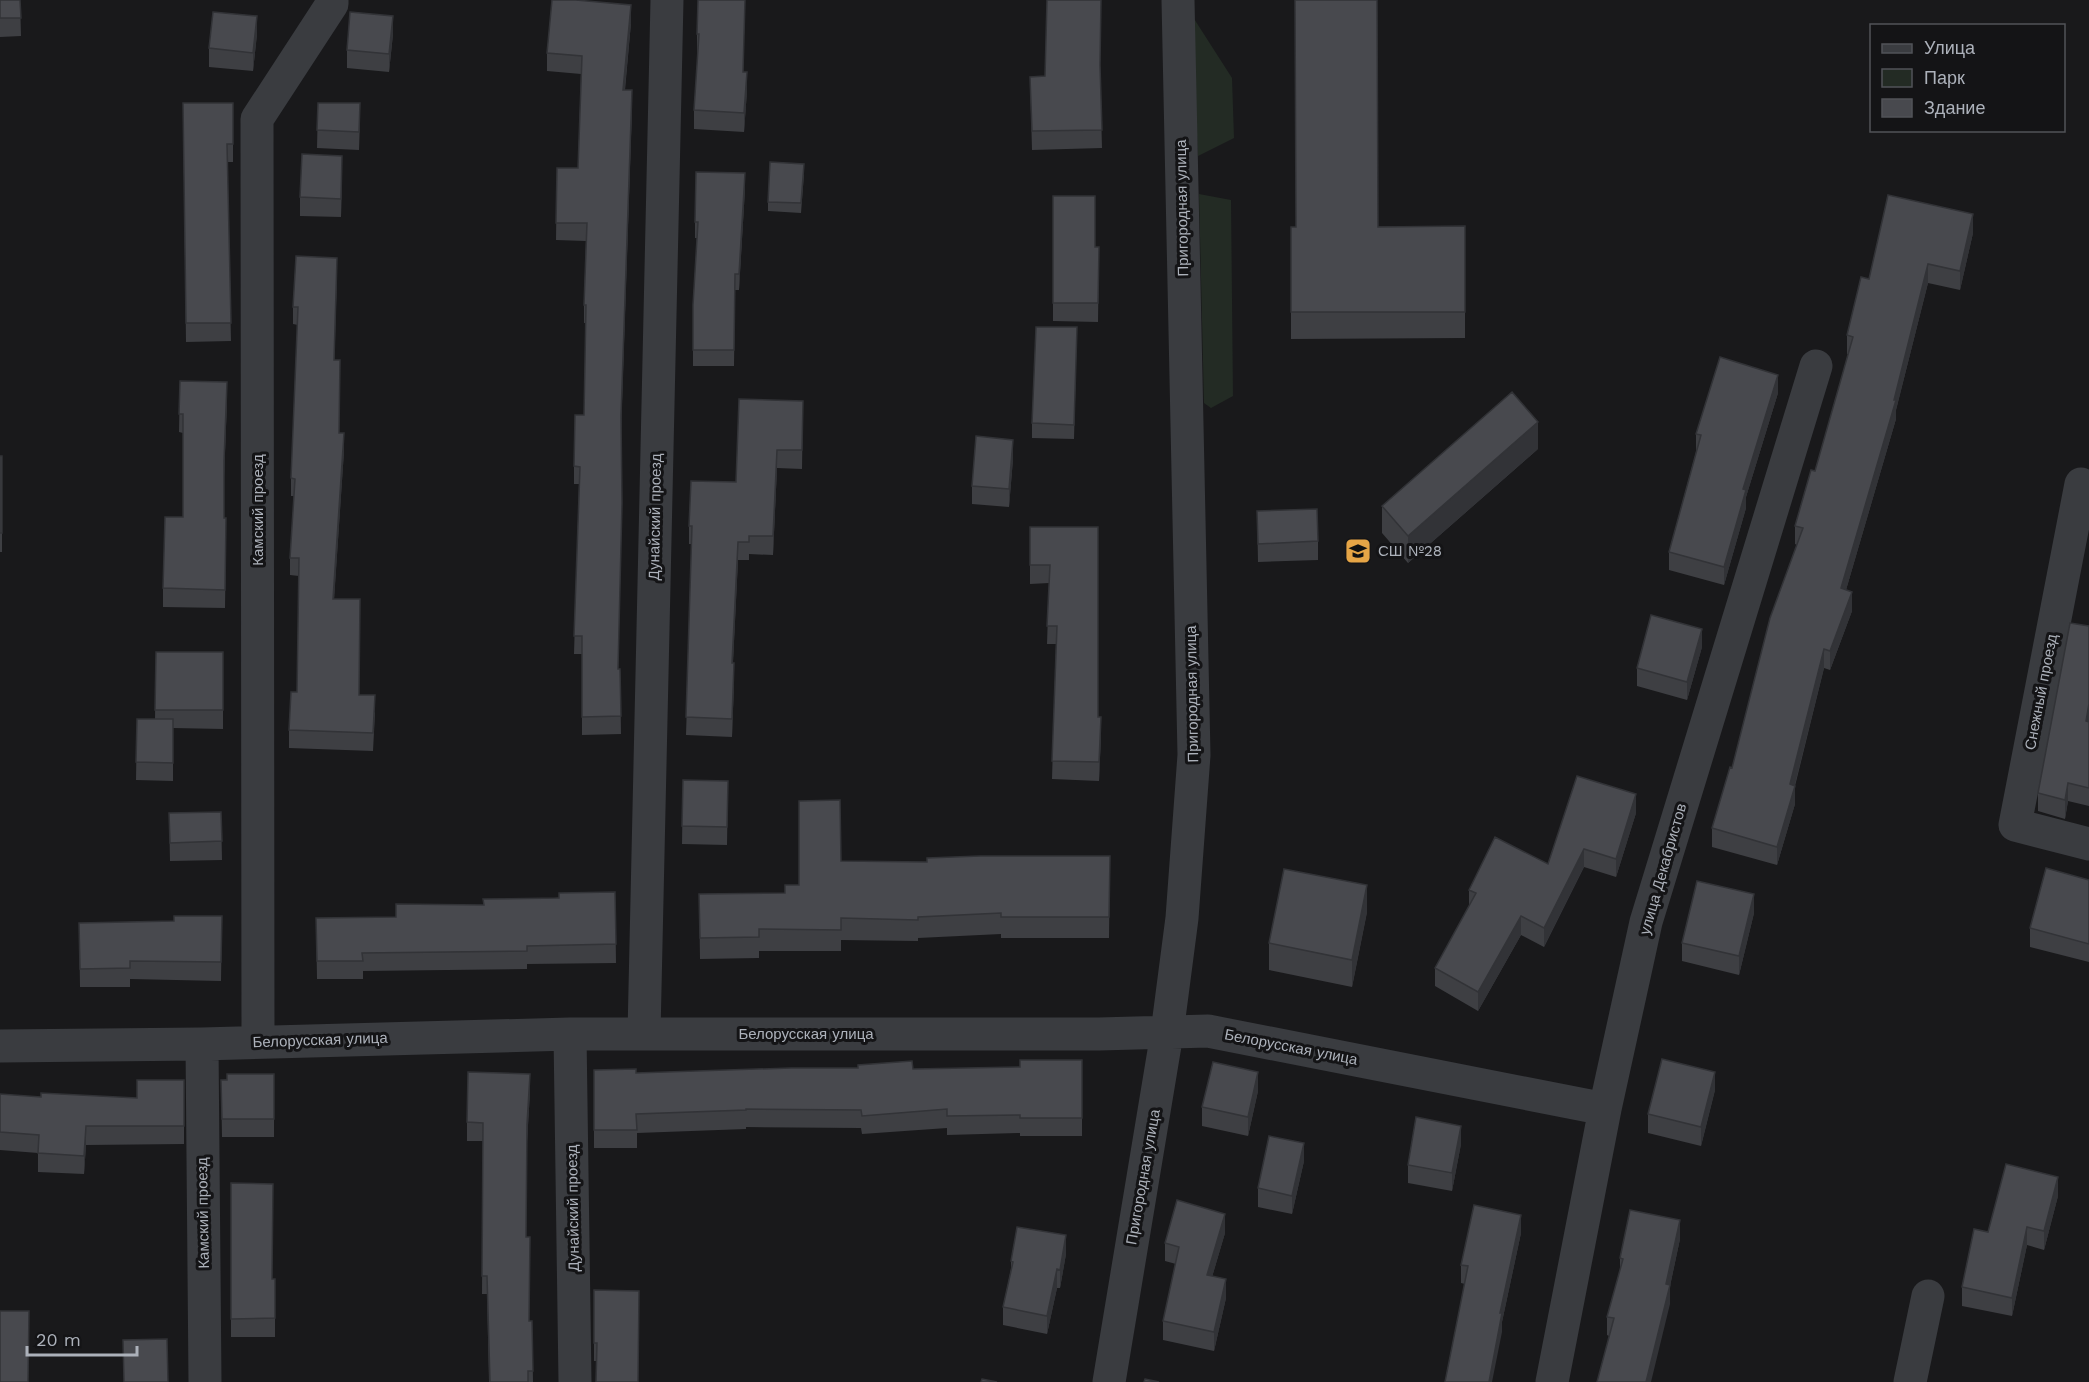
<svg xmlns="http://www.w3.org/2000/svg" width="2089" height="1382" font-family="'Work Sans',sans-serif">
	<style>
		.green { fill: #232b24 }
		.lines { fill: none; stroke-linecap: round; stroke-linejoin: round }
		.minor { stroke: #3a3c40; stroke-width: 33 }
		.wall { fill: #3e3f43 }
		.shaded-wall { fill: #323337 }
		.building { fill: #48494e; stroke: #323337; stroke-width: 1.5 }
		.labels { text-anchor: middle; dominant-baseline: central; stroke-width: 6; stroke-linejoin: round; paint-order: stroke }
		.street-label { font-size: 15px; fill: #acb1ba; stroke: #141416 }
		.poi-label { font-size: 15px; fill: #acb1ba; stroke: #141416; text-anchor: start }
	</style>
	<rect width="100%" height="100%" fill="#19191b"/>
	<path class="green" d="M 1191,14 L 1232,78 L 1234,138 L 1198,156 Z
		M 1199,194 L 1231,200 L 1233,396 L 1211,408 L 1204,403 Z"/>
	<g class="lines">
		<path class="minor" d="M 2081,484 L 2015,825 L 2089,844
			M 570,1034 L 575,1382
			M 644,1034 L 667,0
			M 258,1042 L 257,119 L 332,4 L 332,0
			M 202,1044 L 205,1382
			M 0,1046 L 202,1044 L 570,1034 L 1099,1034 L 1208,1031 L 1605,1109
			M 1109,1382 L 1167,1033 L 1182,918 L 1194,755 L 1178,0
			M 1552,1382 L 1605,1109 L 1646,922 L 1816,366
			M 1910,1382 L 1928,1296"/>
	</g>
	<path class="wall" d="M 0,0 L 20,0 L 21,36 L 0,37 Z
		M 698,0 L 745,0 L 743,72 L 747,91 L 744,132 L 694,129 L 694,110 L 698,52 L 697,52 L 697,34 Z
		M 631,23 L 625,90 L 632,108 L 621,430 L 618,669 L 620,669 L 621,734 L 582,735 L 582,654 L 574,654 L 579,484 L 574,484 L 574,466 L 584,415 L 586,323 L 584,323 L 584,305 L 586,241 L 556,240 L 557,168 L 578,168 L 581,74 L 547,71 L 547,53 Z
		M 257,34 L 253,71 L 209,67 L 209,48 Z
		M 393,34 L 389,72 L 347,68 L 347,50 Z
		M 1100,73 L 1102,148 L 1032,150 L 1030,77 Z
		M 183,103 L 233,103 L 233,162 L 227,162 L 231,341 L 186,342 Z
		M 318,103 L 360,121 L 359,150 L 317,148 Z
		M 342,174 L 341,217 L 300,216 L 300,197 Z
		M 804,174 L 801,213 L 768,211 L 768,202 Z
		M 745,189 L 739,290 L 735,290 L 734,366 L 693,366 L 693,305 L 697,238 L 695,238 L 695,222 Z
		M 1053,196 L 1095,247 L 1099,247 L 1098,322 L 1053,321 Z
		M 1465,226 L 1465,338 L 1291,339 L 1291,227 Z
		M 1973,233 L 1960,290 L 1928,283 L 1896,410 L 1896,419 L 1846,590 L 1852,611 L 1830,670 L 1824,668 L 1795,786 L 1795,804 L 1777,865 L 1712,847 L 1712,828 L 1732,768 L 1797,545 L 1795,544 L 1795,526 L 1815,471 L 1848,354 L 1847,354 L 1847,335 L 1869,279 Z
		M 337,276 L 334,360 L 339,433 L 344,451 L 334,599 L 359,695 L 375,713 L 373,751 L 289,748 L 289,730 L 297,692 L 299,576 L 290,575 L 290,558 L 294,496 L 291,496 L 291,478 L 298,325 L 293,324 L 293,307 Z
		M 1077,327 L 1074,439 L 1032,438 L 1032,423 Z
		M 180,381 L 227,401 L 224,476 L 224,518 L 226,536 L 225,608 L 163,607 L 163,588 L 183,517 L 183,433 L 179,432 Z
		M 1778,393 L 1746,497 L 1746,508 L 1724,585 L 1669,570 L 1669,552 L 1696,452 L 1696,434 Z
		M 803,401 L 802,469 L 777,468 L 773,555 L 749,554 L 749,560 L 738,560 L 733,663 L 734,681 L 732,737 L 686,735 L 692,544 L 689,544 L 689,526 L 736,482 Z
		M 1538,449 L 1408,563 L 1382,533 L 1382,506 Z
		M 0,456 L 2,456 L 2,552 L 0,552 Z
		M 1013,459 L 1009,507 L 972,504 L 972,486 Z
		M 1257,511 L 1318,541 L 1318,560 L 1258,562 Z
		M 1030,527 L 1098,527 L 1098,717 L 1101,736 L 1099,781 L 1052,779 L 1056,644 L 1047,644 L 1049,583 L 1030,584 Z
		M 2089,626 L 2089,806 L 2068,801 L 2065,819 L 2038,811 L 2038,793 Z
		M 1702,647 L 1687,700 L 1637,686 L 1637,668 Z
		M 156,652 L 223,652 L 223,729 L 173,728 L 173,781 L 136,780 L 137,719 L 155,719 Z
		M 683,780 L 728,781 L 727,845 L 682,844 Z
		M 221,812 L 222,860 L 170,861 L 169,813 Z
		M 1636,813 L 1616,877 L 1584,867 L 1544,947 L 1521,935 L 1478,1011 L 1435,986 L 1435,968 L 1469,907 L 1469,890 L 1548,864 Z
		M 1110,856 L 1109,938 L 1001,938 L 1001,934 L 918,938 L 918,941 L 841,940 L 841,951 L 759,951 L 759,958 L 700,959 L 699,894 L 785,893 L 841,861 L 927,862 Z
		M 2089,880 L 2089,962 L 2030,947 L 2030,928 Z
		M 615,892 L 616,963 L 527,964 L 527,969 L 363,971 L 363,979 L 317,979 L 316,918 L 396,917 L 484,905 Z
		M 1367,912 L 1352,987 L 1269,970 L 1269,943 Z
		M 1754,913 L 1739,975 L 1682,961 L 1682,943 Z
		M 222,916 L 221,981 L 130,979 L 130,987 L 80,987 L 79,923 L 174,921 Z
		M 1082,1060 L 1082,1136 L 1020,1136 L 1020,1133 L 947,1135 L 947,1128 L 862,1134 L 861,1128 L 746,1127 L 746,1129 L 637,1133 L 637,1148 L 594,1148 L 594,1070 L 636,1073 L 913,1069 L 1020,1067 Z
		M 274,1074 L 274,1137 L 222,1137 L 221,1080 Z
		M 184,1080 L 184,1144 L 86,1145 L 84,1174 L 38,1172 L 38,1153 L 0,1150 L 0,1094 L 41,1097 L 137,1098 Z
		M 1715,1090 L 1701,1146 L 1648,1133 L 1648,1114 Z
		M 1258,1091 L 1248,1136 L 1202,1126 L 1202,1107 Z
		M 530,1092 L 527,1142 L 526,1237 L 529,1321 L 532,1321 L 533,1382 L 489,1382 L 487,1294 L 482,1294 L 483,1141 L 467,1141 L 467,1122 Z
		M 1461,1144 L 1452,1191 L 1408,1183 L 1408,1165 Z
		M 1304,1161 L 1292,1214 L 1258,1207 L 1258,1188 Z
		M 231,1183 L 272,1279 L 275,1279 L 275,1337 L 231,1337 Z
		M 2058,1196 L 2044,1250 L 2027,1245 L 2012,1316 L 1962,1306 L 1962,1287 L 1988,1232 Z
		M 1225,1233 L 1212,1277 L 1226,1298 L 1214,1351 L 1163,1340 L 1163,1321 L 1176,1264 L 1165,1261 L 1165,1243 Z
		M 1521,1233 L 1502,1322 L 1502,1332 L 1465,1284 L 1461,1283 L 1461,1265 Z
		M 1680,1239 L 1670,1286 L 1670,1304 L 1609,1336 L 1607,1335 L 1607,1317 L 1620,1271 L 1620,1258 Z
		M 1066,1254 L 1060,1288 L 1057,1288 L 1047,1334 L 1003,1325 L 1003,1307 L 1011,1269 L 1011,1261 Z
		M 594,1290 L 639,1291 L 596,1361 L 594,1361 Z"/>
	<path class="shaded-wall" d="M 631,5 L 631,23 L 623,108 L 623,90 Z
		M 257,16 L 257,34 L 253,71 L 253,53 Z
		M 393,16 L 393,34 L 389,72 L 389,54 Z
		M 747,72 L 747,91 L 744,132 L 744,113 Z
		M 632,90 L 632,108 L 621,434 L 621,416 Z
		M 342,156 L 342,174 L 341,217 L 341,199 Z
		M 745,173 L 745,189 L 739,290 L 739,274 Z
		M 1973,214 L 1973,233 L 1960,290 L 1960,271 Z
		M 337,258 L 337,276 L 334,377 L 334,360 Z
		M 1928,264 L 1928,283 L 1896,410 L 1896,419 L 1841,607 L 1841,588 L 1894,400 Z
		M 1778,375 L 1778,393 L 1746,497 L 1746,508 L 1724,585 L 1724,567 L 1743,489 Z
		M 227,382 L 227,401 L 224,480 L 224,461 Z
		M 1538,422 L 1538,449 L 1408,563 L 1408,536 Z
		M 344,433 L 344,451 L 333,616 L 333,599 Z
		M 1013,440 L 1013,459 L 1009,507 L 1009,489 Z
		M 777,450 L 777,468 L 773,555 L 773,536 Z
		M 738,542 L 738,560 L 732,681 L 732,663 Z
		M 1852,592 L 1852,611 L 1830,670 L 1830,651 Z
		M 1702,629 L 1702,647 L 1687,700 L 1687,682 Z
		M 1824,649 L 1824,668 L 1794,788 L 1795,786 L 1795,804 L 1777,865 L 1777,847 L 1790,784 Z
		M 734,663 L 734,681 L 732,737 L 732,719 Z
		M 2089,704 L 2089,722 L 2086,721 Z
		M 1101,717 L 1101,736 L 1099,781 L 1099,762 Z
		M 2068,783 L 2068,801 L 2065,819 L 2065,800 Z
		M 1636,794 L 1636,813 L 1616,877 L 1616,859 Z
		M 1584,849 L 1584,867 L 1544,947 L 1544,928 Z
		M 1367,885 L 1367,912 L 1352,987 L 1352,960 Z
		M 1754,894 L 1754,913 L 1739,975 L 1739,956 Z
		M 1521,916 L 1521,935 L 1478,1011 L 1478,992 Z
		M 1258,1072 L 1258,1091 L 1248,1136 L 1248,1117 Z
		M 1715,1072 L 1715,1090 L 1701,1146 L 1701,1127 Z
		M 530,1074 L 530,1092 L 527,1142 L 527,1124 Z
		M 86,1126 L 86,1145 L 84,1174 L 84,1156 Z
		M 1461,1126 L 1461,1144 L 1452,1191 L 1452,1173 Z
		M 1304,1143 L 1304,1161 L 1292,1214 L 1292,1196 Z
		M 2058,1177 L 2058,1196 L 2044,1250 L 2044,1231 Z
		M 1225,1214 L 1225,1233 L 1207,1294 L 1207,1275 Z
		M 1521,1215 L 1521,1233 L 1502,1322 L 1502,1332 L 1492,1382 L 1489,1382 L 1500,1313 Z
		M 1680,1220 L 1680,1239 L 1670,1286 L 1670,1304 L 1651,1382 L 1646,1382 Z
		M 2027,1227 L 2027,1245 L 2012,1316 L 2012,1298 Z
		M 1066,1235 L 1066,1254 L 1060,1288 L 1060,1270 Z
		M 1057,1269 L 1057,1288 L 1047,1334 L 1047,1316 Z
		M 1226,1279 L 1226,1298 L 1214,1351 L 1214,1332 Z"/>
	<path class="building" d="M 0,0 L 20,0 L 21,18 L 0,18 Z
		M 552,0 L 576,0 L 631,5 L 623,90 L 632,90 L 621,416 L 622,503 L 618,669 L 620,669 L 621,716 L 582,717 L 582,636 L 574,636 L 580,467 L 574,466 L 575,415 L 584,415 L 586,305 L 584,305 L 587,223 L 556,223 L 557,168 L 578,168 L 582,56 L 547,53 Z
		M 698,0 L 745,0 L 743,72 L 747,72 L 744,113 L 694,110 L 699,34 L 697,34 Z
		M 1047,0 L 1101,0 L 1100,65 L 1102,130 L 1032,131 L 1030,77 L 1045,76 Z
		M 1295,0 L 1377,0 L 1378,227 L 1465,226 L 1465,312 L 1291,312 L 1291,227 L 1296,227 Z
		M 213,12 L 257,16 L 253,53 L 209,48 Z
		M 350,12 L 393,16 L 389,54 L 347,50 Z
		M 183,103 L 233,103 L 233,144 L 227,144 L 231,323 L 186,323 Z
		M 318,103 L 360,103 L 359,132 L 317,130 Z
		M 302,154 L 342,156 L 341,199 L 300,197 Z
		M 770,162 L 804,164 L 801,203 L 768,202 Z
		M 696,172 L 745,173 L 739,274 L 735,274 L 734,350 L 693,350 L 693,305 L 698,222 L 695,222 Z
		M 1888,195 L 1973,214 L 1960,271 L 1928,264 L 1894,400 L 1896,400 L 1841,588 L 1852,592 L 1830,651 L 1824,649 L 1790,784 L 1795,786 L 1777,847 L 1712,828 L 1730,767 L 1732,768 L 1770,618 L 1803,528 L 1795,526 L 1811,470 L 1815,471 L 1853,337 L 1847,335 L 1861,277 L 1869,279 Z
		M 1053,196 L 1095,196 L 1095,247 L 1099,247 L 1098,303 L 1053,303 Z
		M 296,256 L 337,258 L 334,360 L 340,360 L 339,433 L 344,433 L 333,599 L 360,599 L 359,695 L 375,695 L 373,733 L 289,730 L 291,692 L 297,692 L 299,558 L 290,558 L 295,479 L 291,478 L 298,307 L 293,307 Z
		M 1036,327 L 1077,327 L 1074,425 L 1032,423 Z
		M 1720,357 L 1778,375 L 1743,489 L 1746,490 L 1724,567 L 1669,552 L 1701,435 L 1696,434 Z
		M 180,381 L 227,382 L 224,461 L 224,518 L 226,518 L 225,590 L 163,588 L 165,517 L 183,517 L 183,414 L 179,414 Z
		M 1512,392 L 1538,422 L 1408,536 L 1382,506 Z
		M 739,399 L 803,401 L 802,450 L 777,450 L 773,536 L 749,536 L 749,542 L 738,542 L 732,663 L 734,663 L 732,719 L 686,717 L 692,526 L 689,526 L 691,481 L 736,482 Z
		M 976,436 L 1013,440 L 1009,489 L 972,486 Z
		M 0,456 L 2,456 L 2,533 L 0,533 Z
		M 1317,509 L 1318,541 L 1258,544 L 1257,511 Z
		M 1030,527 L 1098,527 L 1098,717 L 1101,717 L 1099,762 L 1052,761 L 1057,626 L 1047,626 L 1050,565 L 1030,565 Z
		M 1651,615 L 1702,629 L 1687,682 L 1637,668 Z
		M 2070,623 L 2089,626 L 2089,704 L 2086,721 L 2089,722 L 2089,788 L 2068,783 L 2065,800 L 2038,793 Z
		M 156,652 L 223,652 L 223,710 L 155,710 Z
		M 137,719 L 173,719 L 173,763 L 136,762 Z
		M 1577,776 L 1636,794 L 1616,859 L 1584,849 L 1544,928 L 1521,916 L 1478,992 L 1435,968 L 1476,893 L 1469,890 L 1495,837 L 1548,864 Z
		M 683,780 L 728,781 L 727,827 L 682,826 Z
		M 840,800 L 841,861 L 927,862 L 927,858 L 980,856 L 1110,856 L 1109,917 L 1001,917 L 1001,913 L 918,917 L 918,920 L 841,918 L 841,930 L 759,929 L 759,937 L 700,938 L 699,894 L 785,893 L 785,885 L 799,885 L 799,801 Z
		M 221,812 L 222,841 L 170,843 L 169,813 Z
		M 2046,868 L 2089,880 L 2089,944 L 2030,928 Z
		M 1284,869 L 1367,885 L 1352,960 L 1269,943 Z
		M 1697,881 L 1754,894 L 1739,956 L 1682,943 Z
		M 615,892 L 616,944 L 527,946 L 527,951 L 362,953 L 363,961 L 317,961 L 316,918 L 396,917 L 396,904 L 484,905 L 483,899 L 559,898 L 559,893 Z
		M 174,916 L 222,916 L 221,962 L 130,961 L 130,968 L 80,969 L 79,923 L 174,921 Z
		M 1662,1059 L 1715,1072 L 1701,1127 L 1648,1114 Z
		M 1020,1060 L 1082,1060 L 1082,1118 L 1020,1118 L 1020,1115 L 947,1116 L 947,1109 L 862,1116 L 861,1110 L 746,1109 L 746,1110 L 636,1114 L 637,1130 L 594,1130 L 594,1070 L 636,1069 L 636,1073 L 791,1068 L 858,1068 L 858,1065 L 912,1061 L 913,1069 L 1020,1067 Z
		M 1213,1062 L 1258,1072 L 1248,1117 L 1202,1107 Z
		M 468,1072 L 530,1074 L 527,1124 L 526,1237 L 530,1237 L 529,1321 L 532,1321 L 533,1371 L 528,1371 L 528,1382 L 490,1382 L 487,1276 L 482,1276 L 483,1123 L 467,1122 Z
		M 227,1074 L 274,1074 L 274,1119 L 222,1119 L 221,1080 L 227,1080 Z
		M 137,1080 L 184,1080 L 184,1126 L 86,1126 L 84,1156 L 38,1153 L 39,1135 L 0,1132 L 0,1094 L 41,1097 L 41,1093 L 137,1098 Z
		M 1416,1117 L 1461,1126 L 1452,1173 L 1408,1165 Z
		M 1269,1136 L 1304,1143 L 1292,1196 L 1258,1188 Z
		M 2006,1164 L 2058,1177 L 2044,1231 L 2027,1227 L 2012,1298 L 1962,1287 L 1974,1229 L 1988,1232 Z
		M 231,1183 L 273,1184 L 272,1279 L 275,1279 L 275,1318 L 231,1319 Z
		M 1177,1200 L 1225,1214 L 1207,1275 L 1226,1279 L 1214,1332 L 1163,1321 L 1179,1247 L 1165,1243 Z
		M 1474,1205 L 1521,1215 L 1500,1313 L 1502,1313 L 1489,1382 L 1445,1382 L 1468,1266 L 1461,1265 Z
		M 1630,1210 L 1680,1220 L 1666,1284 L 1670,1285 L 1646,1382 L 1597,1382 L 1614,1318 L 1607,1317 L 1623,1259 L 1620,1258 Z
		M 1017,1227 L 1066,1235 L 1060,1270 L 1057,1269 L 1047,1316 L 1003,1307 L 1013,1262 L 1011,1261 Z
		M 594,1290 L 639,1291 L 638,1382 L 596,1382 L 597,1343 L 594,1343 Z
		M 0,1311 L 29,1311 L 28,1382 L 0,1382 Z
		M 167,1339 L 168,1382 L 124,1382 L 123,1340 Z
		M 982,1379 L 997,1382 L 981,1382 Z
		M 1145,1379 L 1159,1382 L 1144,1382 Z"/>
	<defs>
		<symbol id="school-square" viewBox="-11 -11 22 22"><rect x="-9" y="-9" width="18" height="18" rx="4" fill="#e6a546" stroke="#141416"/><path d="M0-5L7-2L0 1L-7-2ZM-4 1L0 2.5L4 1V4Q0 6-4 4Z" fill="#111"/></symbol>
	</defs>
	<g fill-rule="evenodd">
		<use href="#school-square" x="1343" y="536" width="30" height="30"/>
	</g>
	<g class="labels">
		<g class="street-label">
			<text transform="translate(1182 208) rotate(-91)">Пригородная улица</text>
			<text transform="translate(258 510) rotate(-90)">Камский проезд</text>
			<text transform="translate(655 517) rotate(-89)">Дунайский проезд</text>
			<text transform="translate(2041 692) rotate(-79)">Снежный проезд</text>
			<text transform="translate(1192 694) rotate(-91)">Пригородная улица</text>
			<text transform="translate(1663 869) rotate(-74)">улица Декабристов</text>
			<text x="806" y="1034">Белорусская улица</text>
			<text transform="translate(320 1040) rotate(-2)">Белорусская улица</text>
			<text transform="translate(1291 1047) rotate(11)">Белорусская улица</text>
			<text transform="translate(1143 1177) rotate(-80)">Пригородная улица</text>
			<text transform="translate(573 1208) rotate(-91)">Дунайский проезд</text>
			<text transform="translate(203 1213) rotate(-91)">Камский проезд</text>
		</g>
		<g class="poi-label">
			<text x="1378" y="551">СШ №28</text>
		</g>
	</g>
	<rect x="1870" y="24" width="195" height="108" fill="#141416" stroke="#515358" stroke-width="1.5"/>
	<rect x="1882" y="44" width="30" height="9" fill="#3a3c40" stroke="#515358" stroke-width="1.5"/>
	<text x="1924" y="54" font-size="18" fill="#acb1ba">Улица</text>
	<rect x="1882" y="69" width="30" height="18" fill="#232b24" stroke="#515358" stroke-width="1.5"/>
	<text x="1924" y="84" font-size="18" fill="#acb1ba">Парк</text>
	<rect x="1882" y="99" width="30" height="18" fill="#48494e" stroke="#515358" stroke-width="1.5"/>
	<text x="1924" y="114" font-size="18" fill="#acb1ba">Здание</text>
	<path d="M27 1346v9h110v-9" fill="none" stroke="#acb1ba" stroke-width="3"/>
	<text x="36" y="1346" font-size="18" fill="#acb1ba" stroke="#141416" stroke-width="4.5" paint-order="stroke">20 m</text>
</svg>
